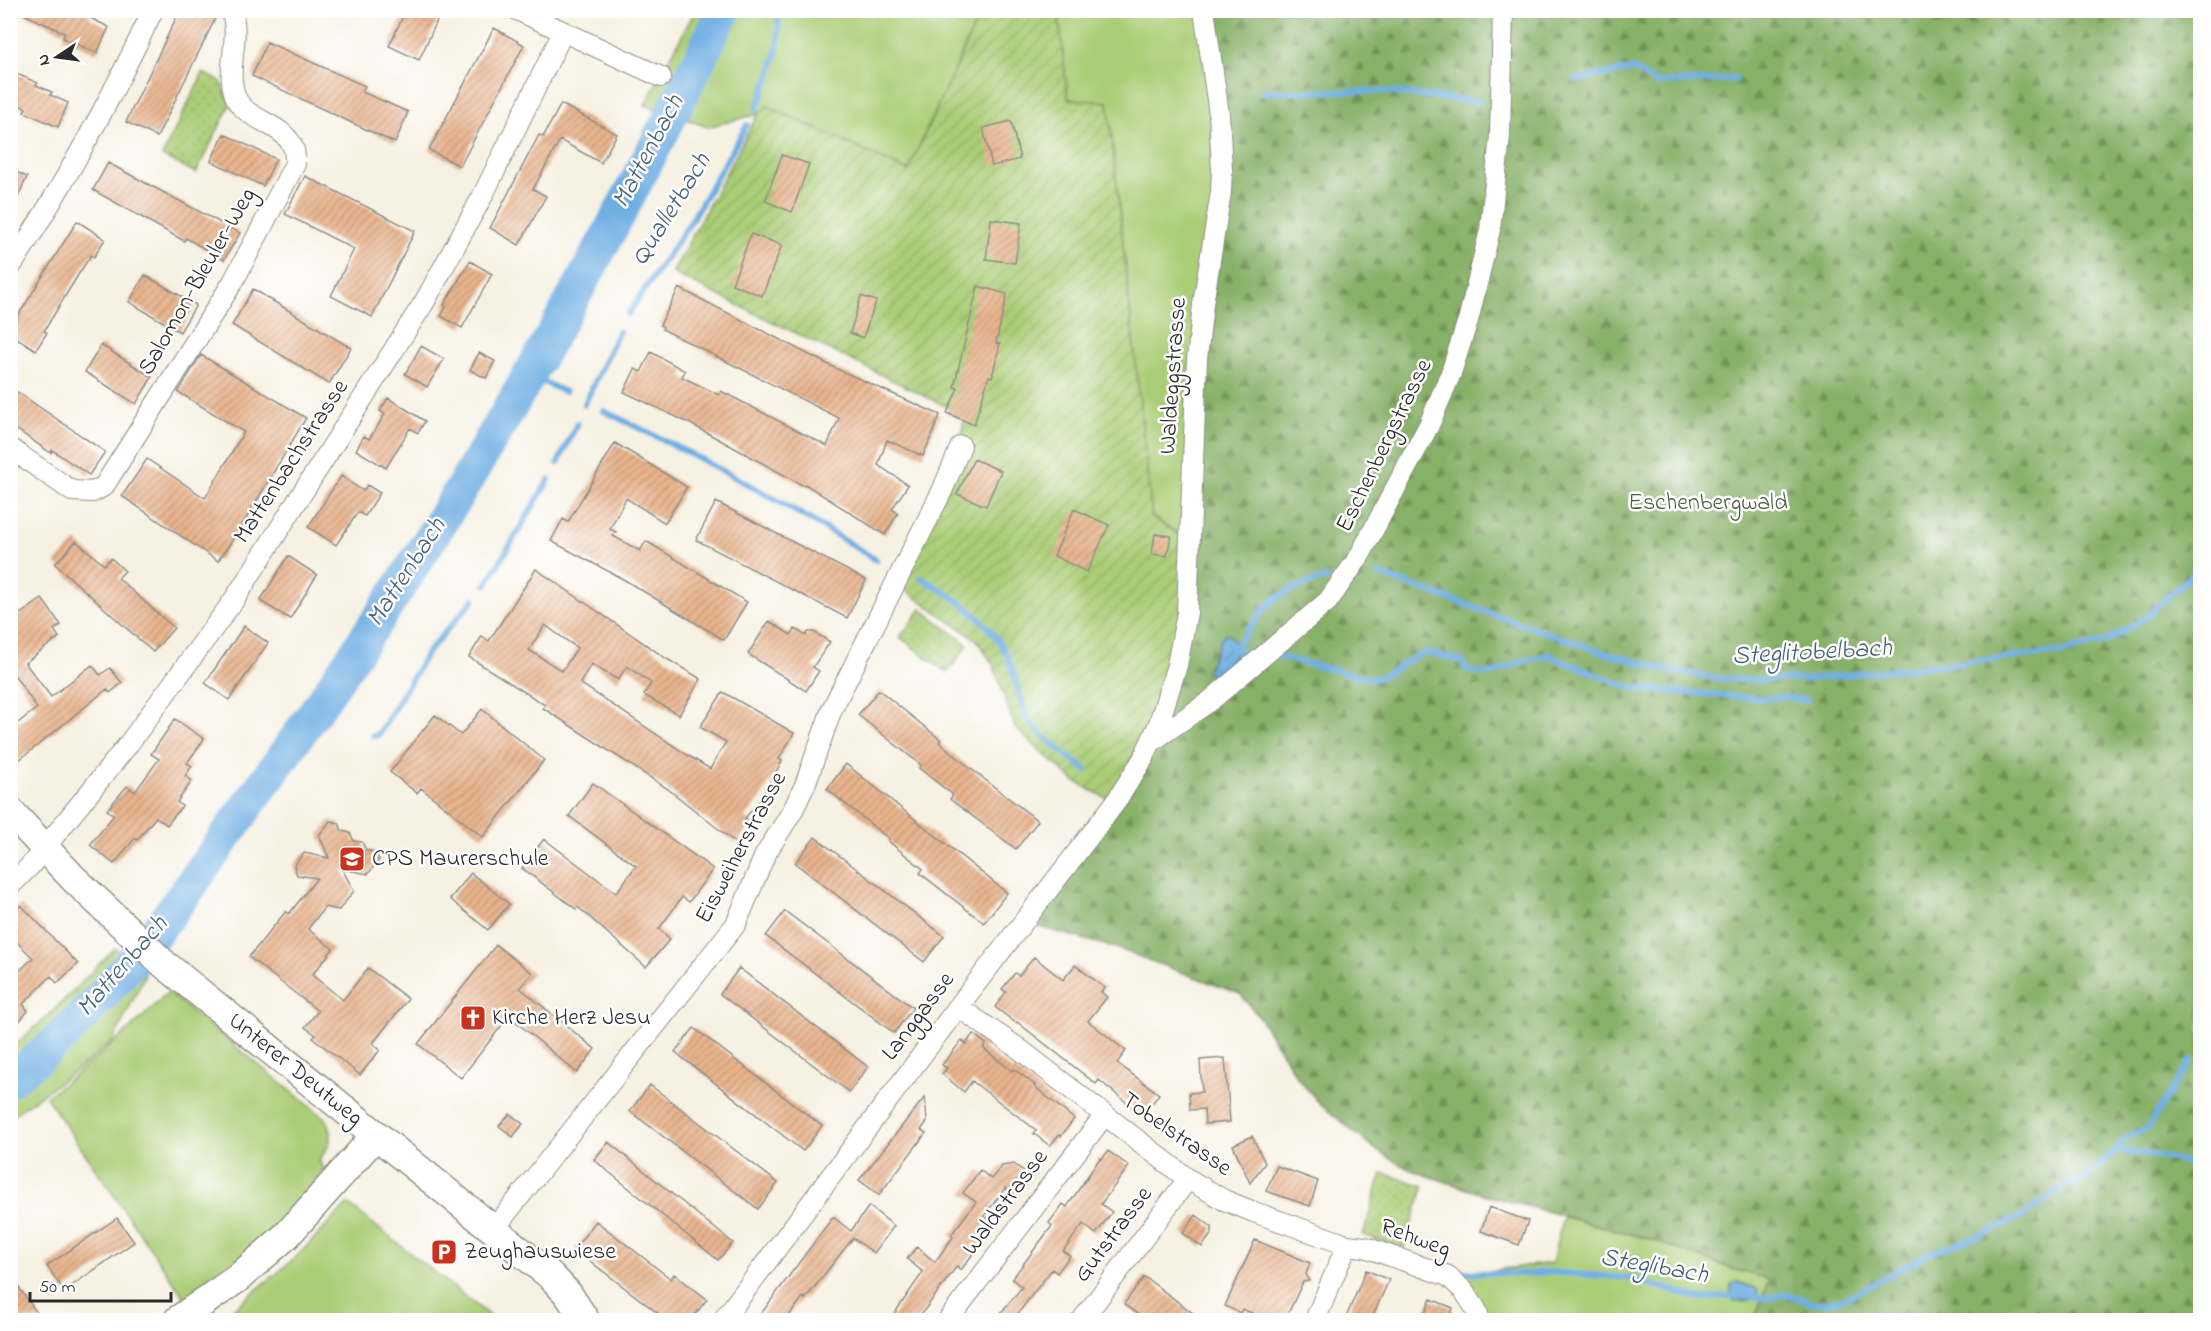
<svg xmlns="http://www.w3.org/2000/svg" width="2211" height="1331" font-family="'Indie Flower',sans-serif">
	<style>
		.grass { fill: #aacd76; stroke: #6a7c50; stroke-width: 1.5; fill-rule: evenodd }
		.forest { fill: url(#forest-firs); stroke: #596e49; stroke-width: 1.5; fill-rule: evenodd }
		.park { fill: url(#park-dots); stroke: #6a7c50; stroke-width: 1.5 }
		.garden { fill: url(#garden-furrows); stroke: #6a7c50; stroke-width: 1.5 }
		.water { fill: url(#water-waves); stroke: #4d6d87; stroke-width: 1.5 }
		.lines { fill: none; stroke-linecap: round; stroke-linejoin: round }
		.stream { stroke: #6fafe3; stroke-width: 6 }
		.river { stroke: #6fafe3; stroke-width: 34 }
		.building { fill: url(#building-hatch); fill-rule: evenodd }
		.street-casing { stroke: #908e86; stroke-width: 22 }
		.secondary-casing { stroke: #908e86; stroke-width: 31 }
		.street { stroke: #fff; stroke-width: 20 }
		.secondary { stroke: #fff; stroke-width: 28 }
		.labels { text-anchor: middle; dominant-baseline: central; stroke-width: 5; stroke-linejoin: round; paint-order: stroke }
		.street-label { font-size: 24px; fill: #2b2b2b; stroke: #fff }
		.park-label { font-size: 24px; fill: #515c42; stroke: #fff }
		.poi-label { font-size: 24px; fill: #2b2b2b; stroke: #fff; text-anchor: start }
		.water-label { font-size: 26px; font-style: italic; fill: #466075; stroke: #fff }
	</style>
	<defs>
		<pattern id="forest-firs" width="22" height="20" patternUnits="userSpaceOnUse" patternTransform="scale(1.5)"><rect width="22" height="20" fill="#87b067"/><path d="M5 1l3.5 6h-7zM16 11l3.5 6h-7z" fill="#6f8f55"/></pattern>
		<pattern id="park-dots" width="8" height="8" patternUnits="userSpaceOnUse" patternTransform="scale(1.5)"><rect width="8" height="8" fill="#aacd76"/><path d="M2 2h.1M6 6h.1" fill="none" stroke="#92b066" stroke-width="1.8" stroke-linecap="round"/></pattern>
		<pattern id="garden-furrows" width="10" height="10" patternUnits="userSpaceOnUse" patternTransform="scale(1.5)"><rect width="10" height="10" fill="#aacd76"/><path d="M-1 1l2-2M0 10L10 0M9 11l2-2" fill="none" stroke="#92b066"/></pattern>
		<pattern id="water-waves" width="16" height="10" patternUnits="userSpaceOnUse" patternTransform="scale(1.5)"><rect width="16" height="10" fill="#6fafe3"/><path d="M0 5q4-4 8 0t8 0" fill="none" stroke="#5b8fb8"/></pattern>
		<pattern id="building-hatch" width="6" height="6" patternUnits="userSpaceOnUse" patternTransform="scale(1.5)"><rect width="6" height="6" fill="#e9b58e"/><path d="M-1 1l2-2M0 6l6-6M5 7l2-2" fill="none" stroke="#bd9374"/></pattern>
	</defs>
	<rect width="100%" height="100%" fill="#fff"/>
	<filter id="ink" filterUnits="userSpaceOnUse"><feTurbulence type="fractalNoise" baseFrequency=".0167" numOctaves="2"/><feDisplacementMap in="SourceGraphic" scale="12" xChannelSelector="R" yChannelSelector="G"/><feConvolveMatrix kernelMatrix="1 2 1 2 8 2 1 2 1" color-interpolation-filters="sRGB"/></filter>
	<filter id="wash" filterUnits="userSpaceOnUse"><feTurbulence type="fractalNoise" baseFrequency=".008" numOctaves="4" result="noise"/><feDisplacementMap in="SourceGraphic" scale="24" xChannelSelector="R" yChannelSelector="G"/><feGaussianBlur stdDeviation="1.35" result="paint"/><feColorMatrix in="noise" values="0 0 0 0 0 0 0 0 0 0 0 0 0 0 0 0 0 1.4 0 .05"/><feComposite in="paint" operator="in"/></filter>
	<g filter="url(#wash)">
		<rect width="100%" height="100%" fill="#f6f1e2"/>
		<path class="grass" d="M 695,11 L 981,11 L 908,171 L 767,107 L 758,114 L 708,127 L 645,105 Z
			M 1058,11 L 1204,11 L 1219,114 L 1191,542 L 1152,517 L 1108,102 L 1068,99 Z
			M 115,948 L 145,975 L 113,1041 L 81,1067 L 11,1116 L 11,1048 L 49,1015 Z
			M 168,992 L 327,1120 C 336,1136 328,1147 319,1161 L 324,1168 C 293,1223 235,1262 187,1302 L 46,1097 C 90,1065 130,1031 168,992 Z
			M 348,1204 L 362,1215 L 495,1320 L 220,1320 L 295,1258 Z
			M 1563,1217 L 1649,1239 L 1735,1270 L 1770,1279 L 1754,1320 L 1505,1320 L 1476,1309 L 1448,1276 L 1552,1263 ZM 1738,1282 L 1754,1287 L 1758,1297 L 1742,1302 L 1731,1293 L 1731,1285 Z"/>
		<path class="forest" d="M 1204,11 L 2200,11 L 2200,1320 L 1754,1320 L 1769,1279 L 1735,1270 L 1649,1239 L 1482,1194 L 1411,1170 L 1377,1151 L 1321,1105 L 1299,1080 L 1259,1017 L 1240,994 L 1116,948 L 1024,923 L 1135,773 L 1194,467 L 1219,214 ZM 1225,634 L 1236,644 L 1237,650 L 1229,662 L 1214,678 L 1209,666 L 1222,637 Z"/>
		<path class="park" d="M 203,73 L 221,81 L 230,105 L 196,173 L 162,156 Z
			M 921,609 L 968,645 L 947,673 L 900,637 Z
			M 1382,1173 L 1424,1186 L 1403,1249 L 1363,1235 Z"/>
		<path class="garden" d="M 981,11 L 1058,11 L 1068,99 L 1108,102 L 1152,517 L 1191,542 L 1181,648 L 1115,803 L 1074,781 L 1015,728 L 993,664 L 977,640 L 895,583 L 961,446 L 964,415 L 672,273 L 758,114 L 767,106 L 908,171 Z"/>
		<path class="water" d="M 1225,634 L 1232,637 L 1237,650 L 1232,659 L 1214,678 L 1206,670 L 1209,666 L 1222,637 Z
			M 1736,1282 L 1757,1289 L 1758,1297 L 1745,1301 L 1735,1301 C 1730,1296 1730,1290 1732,1284 Z"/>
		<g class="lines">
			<path class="stream" d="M 718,22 L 722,22
				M 1575,80 L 1633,69 L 1656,83 L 1736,79
				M 1262,92 L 1382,91 L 1479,102
				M 756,109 C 768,81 786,41 776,10
				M 628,314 L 690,223 L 747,125
				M 529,375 L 565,392
				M 584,405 L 619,331
				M 604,411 C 698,456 789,504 876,560
				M 558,463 L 577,424
				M 1378,574 L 1602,652 L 1663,669 L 1714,678 L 1743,680 L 1809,679 L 2069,651 L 2107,641 L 2145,618 L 2200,567
				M 921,578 C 951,594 983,615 1001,645 C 1016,668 1017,699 1030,722 C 1036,733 1075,761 1086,770
				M 486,585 L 549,480
				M 1231,651 C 1246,636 1256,616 1271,603 C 1284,591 1309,582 1327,578
				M 1231,651 L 1246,651
				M 1546,655 L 1632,688 L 1763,699 L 1784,697 L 1807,700
				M 1280,657 L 1372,679 L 1383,676 L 1424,652 L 1462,661 L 1465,669 C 1495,678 1494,672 1521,662 C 1531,658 1541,658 1550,654
				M 316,711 L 319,712
				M 373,736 L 378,735 L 385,724 L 427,653 L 474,599
				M 2116,1150 L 2127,1136 L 2146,1130 L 2191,1060
				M 1455,1272 L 1526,1274 L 1548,1272 L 1629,1278 L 1700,1299 L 1739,1295
				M 1881,1279 L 1930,1253 L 1979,1236 L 2025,1215 L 2066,1185 L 2085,1179 L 2116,1150 L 2164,1157 L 2197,1165
				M 1752,1296 C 1771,1302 1775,1293 1788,1295 C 1796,1296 1803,1300 1810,1302 C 1832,1306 1859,1293 1877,1282"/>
			<path class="river" d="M 10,1080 C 110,1006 180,900 251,801 C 312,717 372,631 427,544 C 535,373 635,191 724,10"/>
		</g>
		<g id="blocks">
			<path class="building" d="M 15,10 L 82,10 L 91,15 L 90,18 L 109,27 L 97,53 L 63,38 L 65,33 Z
				M 180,10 L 197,10 L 215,19 L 157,137 L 126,122 Z
				M 406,10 L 442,10 L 419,60 L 389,46 Z
				M 494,28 L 524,45 L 460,166 L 429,150 Z
				M 267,42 L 365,86 L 362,92 L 408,112 L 395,143 L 252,76 Z
				M 10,71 L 38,83 L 36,85 L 52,92 L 50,95 L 68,103 L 58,127 L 24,112 L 26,108 L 10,101 Z
				M 561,104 L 617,134 L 601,163 L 560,140 L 533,189 L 546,196 L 519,245 L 490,228 L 539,135 L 543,137 Z
				M 1011,121 L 1020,159 L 992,166 L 983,128 Z
				M 224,134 L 276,159 L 263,186 L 211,161 Z
				M 782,155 L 809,164 L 792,212 L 765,201 Z
				M 108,163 L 240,233 L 224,260 L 186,238 L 184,241 L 93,190 Z
				M 10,169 L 27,177 L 10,214 Z
				M 305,176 L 415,231 L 372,317 L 331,296 L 354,249 L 285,214 Z
				M 991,219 L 1021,223 L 1015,263 L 986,259 Z
				M 77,221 L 105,239 L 94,257 L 91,255 L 78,275 L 44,331 L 47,333 L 36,350 L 10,334 L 10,329 Z
				M 751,234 L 782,245 L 762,296 L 732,284 Z
				M 470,261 L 492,274 L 462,328 L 441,316 L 446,307 L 444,305 Z
				M 145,275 L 196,305 L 180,332 L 129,302 Z
				M 978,286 L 1007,294 L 996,343 L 1000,344 L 992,377 L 989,376 L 974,425 L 947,413 L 958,388 L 954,387 Z
				M 679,288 L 837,369 L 940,415 L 923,456 L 887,440 L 878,465 L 908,485 L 892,509 L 898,513 L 885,535 L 805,484 L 804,486 L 689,423 L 624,392 L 635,369 L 641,372 L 651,352 L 685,371 L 682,377 L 719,395 L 721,391 L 827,446 L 839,418 L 662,329 L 663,327 L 660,325 Z
				M 253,289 L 351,348 L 329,384 L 232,325 Z
				M 861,296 L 876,301 L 863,338 L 850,333 Z
				M 101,345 L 152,377 L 136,404 L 85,372 Z
				M 421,346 L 444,359 L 427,387 L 405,374 Z
				M 479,353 L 495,361 L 486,378 L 470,370 Z
				M 201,355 L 306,418 L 241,527 L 218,561 L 122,496 L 147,459 L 205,498 L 244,432 L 178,392 Z
				M 10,387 L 105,452 L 89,475 L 52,450 L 51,453 L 10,425 Z
				M 388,398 L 425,421 L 418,433 L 410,428 L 386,468 L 356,450 L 364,436 L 369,439 L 377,427 L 385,414 L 380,411 Z
				M 615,443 L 687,487 L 665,523 L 626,498 L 610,529 L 616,532 L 613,536 L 640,551 L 646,541 L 747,602 L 724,640 L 623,579 L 551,541 L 563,519 L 568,522 Z
				M 974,459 L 1001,471 L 986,506 L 957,494 Z
				M 341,476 L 363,491 L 367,485 L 380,493 L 365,516 L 358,512 L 336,545 L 308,527 Z
				M 716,502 L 866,580 L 847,618 L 696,540 Z
				M 1074,509 L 1109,525 L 1087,572 L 1054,556 Z
				M 1155,534 L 1171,536 L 1167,556 L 1152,554 Z
				M 76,541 L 104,565 L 111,558 L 125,571 L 118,578 L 174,628 L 153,652 L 55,564 Z
				M 288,556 L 317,575 L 290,619 L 260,601 Z
				M 536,569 L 667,659 L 701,679 L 679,715 L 644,695 L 651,683 L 627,666 L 618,680 L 591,664 L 580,683 L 689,756 L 710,769 L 726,742 L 700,727 L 723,692 L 794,733 L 779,759 L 782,761 L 760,800 L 745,818 L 752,823 L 736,843 L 668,789 L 543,708 L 545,705 L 469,657 L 482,636 L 489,641 ZM 545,625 L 577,648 L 562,671 L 529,650 Z
				M 42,599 L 61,625 L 54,630 L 59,637 L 25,663 L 51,697 L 92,665 L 100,675 L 110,668 L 122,683 L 110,693 L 107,689 L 18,761 L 10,751 L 10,729 L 37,708 L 13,673 L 10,674 L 10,621 Z
				M 769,621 L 791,635 L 795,629 L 806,636 L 808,632 L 814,632 L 830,642 L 813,667 L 819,671 L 806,691 L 748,654 Z
				M 244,626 L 268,643 L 229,700 L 205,683 Z
				M 879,690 L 941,740 L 939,742 L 970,768 L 1038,821 L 1016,849 L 950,799 L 953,795 L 919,768 L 921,765 L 858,715 Z
				M 482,709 L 544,760 L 483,837 L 421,788 L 417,793 L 390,772 L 435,715 L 461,735 Z
				M 175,719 L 204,739 L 187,763 L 192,766 L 185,776 L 192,781 L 177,802 L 182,806 L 167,825 L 156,817 L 137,840 L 135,838 L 114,864 L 90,845 L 114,815 L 107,810 L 127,786 L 135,792 L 159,759 L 151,754 Z
				M 846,764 L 1007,893 L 984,923 L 920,873 L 923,869 L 888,841 L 889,839 L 827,789 Z
				M 593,783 L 713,869 L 689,902 L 682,897 L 659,929 L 670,939 L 646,967 L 578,907 L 576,909 L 522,868 L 544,839 L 616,893 L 636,866 L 569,816 Z
				M 330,821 L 339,823 L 342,831 L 350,833 L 354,841 L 362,842 L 366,850 L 375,852 L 379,860 L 368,874 L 342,869 L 354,891 L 339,910 L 325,907 L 308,929 L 333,949 L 312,975 L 343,1000 L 368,968 L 408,999 L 373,1043 L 380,1050 L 360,1075 L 313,1038 L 316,1035 L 305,1027 L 318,1011 L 249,957 L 286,911 L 289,914 L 317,878 L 297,875 L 294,866 L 304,853 L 329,858 L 319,835 Z
				M 815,837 L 944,936 L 924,962 L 795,863 Z
				M 471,873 L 509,904 L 488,930 L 450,899 Z
				M 21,905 L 78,964 L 57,983 L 51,976 L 23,1004 L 28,1011 L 10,1032 L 10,980 L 33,958 L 10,935 L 10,916 Z
				M 785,911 L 913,1008 L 894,1033 L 766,936 Z
				M 496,945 L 532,973 L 520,988 L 595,1049 L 577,1073 L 509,1016 L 461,1078 L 418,1044 Z
				M 1034,957 L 1063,980 L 1075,965 L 1105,988 L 1101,992 L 1107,997 L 1088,1021 L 1126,1051 L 1117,1063 L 1159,1094 L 1143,1116 L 1099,1080 L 1096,1084 L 1017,1022 L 1016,1023 L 995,1007 L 1006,992 L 1002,989 L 1015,973 L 1019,976 Z
				M 739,968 L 868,1067 L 849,1092 L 720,994 Z
				M 694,1028 L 822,1126 L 803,1151 L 675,1052 Z
				M 973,1034 L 986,1044 L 983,1048 L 1012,1071 L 1014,1069 L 1035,1085 L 1034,1086 L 1074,1119 L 1061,1136 L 1059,1135 L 1050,1146 L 1033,1133 L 1036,1130 L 972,1081 L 964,1092 L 942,1074 L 947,1068 L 942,1065 L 962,1040 L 966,1044 Z
				M 1225,1058 L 1230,1122 L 1205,1124 L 1204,1109 L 1190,1110 L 1189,1093 L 1202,1092 L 1200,1060 Z
				M 650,1085 L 778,1183 L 758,1209 L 630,1111 Z
				M 925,1097 L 927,1122 L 921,1130 L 926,1133 L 879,1195 L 859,1180 Z
				M 510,1114 L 523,1124 L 513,1137 L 499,1126 Z
				M 1252,1136 L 1265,1163 L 1250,1183 L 1233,1145 Z
				M 608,1142 L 733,1243 L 718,1260 L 594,1160 Z
				M 1108,1151 L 1129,1166 L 1101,1204 L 1112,1212 L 1096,1234 L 1083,1224 L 1063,1251 L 1070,1256 L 1057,1273 L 1052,1269 L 1013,1320 L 995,1320 L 1022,1287 L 1012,1279 L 1052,1226 L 1049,1223 L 1063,1204 L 1067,1207 L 1100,1158 L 1102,1159 Z
				M 1014,1164 L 1032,1177 L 1016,1197 L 1005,1188 L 984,1216 L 995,1224 L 961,1270 L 957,1266 L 917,1320 L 890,1320 L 923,1272 L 907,1259 L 917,1247 L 935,1262 L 953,1237 L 951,1235 L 976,1202 L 963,1193 L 980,1170 L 991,1179 L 1002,1166 Z
				M 1277,1166 L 1318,1181 L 1310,1206 L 1266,1191 Z
				M 869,1206 L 894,1226 L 874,1253 L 853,1238 L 805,1299 L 803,1297 L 786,1320 L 768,1320 L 760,1315 L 833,1217 L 851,1231 Z
				M 1489,1207 L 1528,1221 L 1519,1245 L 1481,1231 Z
				M 1196,1215 L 1212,1227 L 1212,1233 L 1202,1247 L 1183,1233 Z
				M 117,1218 L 134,1242 L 64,1291 L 47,1266 Z
				M 596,1221 L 671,1279 L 674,1274 L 707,1299 L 691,1320 L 667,1320 L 574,1249 Z
				M 1255,1240 L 1310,1263 L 1306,1274 L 1309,1281 L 1303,1282 L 1285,1320 L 1268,1320 L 1242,1309 L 1240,1313 L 1225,1306 Z
				M 1366,1270 L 1389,1280 L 1371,1320 L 1345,1320 Z
				M 10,1275 L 42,1320 L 10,1320 Z
				M 1144,1277 L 1146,1278 L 1202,1320 L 1146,1320 L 1124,1304 Z
				M 1431,1299 L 1453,1308 L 1448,1320 L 1422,1320 Z"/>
		</g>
	</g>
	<g filter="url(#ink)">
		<use href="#blocks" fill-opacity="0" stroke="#908e86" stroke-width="1.5"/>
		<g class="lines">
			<defs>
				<path id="street" d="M 517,10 L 661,77
					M 10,268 C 64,185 111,100 153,10
					M 10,448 L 72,491 L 93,492 L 104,486 L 233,282 L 295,164 C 295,160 295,154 294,150 C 286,123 247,122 236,98 C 224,69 242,38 231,10
					M 1151,742 L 1210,701 L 1328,601 L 1359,557 L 1429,425 L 1451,373 L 1469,317 L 1490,230 L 1500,136 L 1503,10
					M 10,886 L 30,866 L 127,746 L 234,600 L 425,301 L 482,197 L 563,32
					M 958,1007 L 1018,1048 L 1188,1179 L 1224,1200 L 1254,1212 L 1347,1245 L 1365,1247 L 1448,1276 L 1464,1291 L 1476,1309 L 1480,1320
					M 494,1229 L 736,924 L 765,855 L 793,810 L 805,785 L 832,709 L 942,491 L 961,446
					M 723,1320 L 958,1007 L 1115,803 L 1143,759 L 1158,726 L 1177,665 L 1187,613 L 1197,359 L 1203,304 L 1221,192 L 1222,170 L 1219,114 L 1204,10
					M 948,1320 L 1104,1116
					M 1082,1320 L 1188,1179
					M 1315,1320 L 1347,1245"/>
				<path id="secondary" d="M 10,811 L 74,879 L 164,964 L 551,1276 L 568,1294 L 585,1320
					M 178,1320 L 238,1278 L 287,1235 L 376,1135"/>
			</defs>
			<use href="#street" class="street-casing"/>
			<use href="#secondary" class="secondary-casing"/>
			<use href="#street" class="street"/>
			<use href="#secondary" class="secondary"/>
		</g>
	</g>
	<defs>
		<symbol id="school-square" viewBox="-11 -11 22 22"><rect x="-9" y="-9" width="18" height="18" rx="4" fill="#c8321e" stroke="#fff"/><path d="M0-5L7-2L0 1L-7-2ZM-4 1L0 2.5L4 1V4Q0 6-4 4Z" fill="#fff"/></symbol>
		<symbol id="church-square" viewBox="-11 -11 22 22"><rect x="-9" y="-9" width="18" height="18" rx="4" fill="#c8321e" stroke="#fff"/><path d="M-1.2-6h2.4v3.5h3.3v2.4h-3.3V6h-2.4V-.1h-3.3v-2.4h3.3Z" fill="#fff"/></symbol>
		<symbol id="parking-square" viewBox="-11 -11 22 22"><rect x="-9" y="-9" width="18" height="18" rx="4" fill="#c8321e" stroke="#fff"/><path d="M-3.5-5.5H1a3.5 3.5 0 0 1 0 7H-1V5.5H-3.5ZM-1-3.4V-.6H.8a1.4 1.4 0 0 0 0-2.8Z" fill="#fff"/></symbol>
	</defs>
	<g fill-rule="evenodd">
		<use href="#school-square" x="337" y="844" width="30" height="30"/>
		<use href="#church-square" x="458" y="1003" width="30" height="30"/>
		<use href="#parking-square" x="429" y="1237" width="30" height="30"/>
	</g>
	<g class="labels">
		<g class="street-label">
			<text transform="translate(198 282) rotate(-60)">Salomon-Bleuler-Weg</text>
			<text transform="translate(1174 376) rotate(-86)">Waldeggstrasse</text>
			<text transform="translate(1385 446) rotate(-64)">Eschenbergstrasse</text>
			<text transform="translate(292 462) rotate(-57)">Mattenbachstrasse</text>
			<text transform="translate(742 848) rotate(-62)">Eisweiherstrasse</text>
			<text transform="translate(919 1017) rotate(-53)">Langgasse</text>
			<text transform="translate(295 1070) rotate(39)">Unterer Deutweg</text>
			<text transform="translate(1176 1135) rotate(35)">Tobelstrasse</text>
			<text transform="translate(1006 1203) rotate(-53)">Waldstrasse</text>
			<text transform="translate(1114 1235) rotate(-53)">Gutstrasse</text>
			<text transform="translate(1415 1239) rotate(20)">Rehweg</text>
		</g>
		<g class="park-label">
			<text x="1708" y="503">Eschenbergwald</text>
		</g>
		<g class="poi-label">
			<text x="372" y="859">CPS Maurerschule</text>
			<text x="492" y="1018">Kirche Herz Jesu</text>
			<text x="464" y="1252">Zeughauswiese</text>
		</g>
		<g class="water-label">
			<text transform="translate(649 152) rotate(-62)">Mattenbach</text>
			<text transform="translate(672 210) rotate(-58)">Qualletbach</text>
			<text transform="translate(407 573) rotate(-57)">Mattenbach</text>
			<text transform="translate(1812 653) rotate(-3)">Steglitobelbach</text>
			<text transform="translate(123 967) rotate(-49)">Mattenbach</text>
			<text transform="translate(1654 1267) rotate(10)">Steglibach</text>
		</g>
	</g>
	<rect width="2211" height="1331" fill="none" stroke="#fff" stroke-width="36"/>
	<g transform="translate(57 57) rotate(257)" stroke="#ffffff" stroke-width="4.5" paint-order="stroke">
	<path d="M0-4.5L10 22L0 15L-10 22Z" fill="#2b2b2b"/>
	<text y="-9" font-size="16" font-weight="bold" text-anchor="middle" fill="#2b2b2b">N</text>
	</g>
	<path d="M30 1292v9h141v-9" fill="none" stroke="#2b2b2b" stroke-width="3"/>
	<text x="39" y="1292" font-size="18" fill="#2b2b2b" stroke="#ffffff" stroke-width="4.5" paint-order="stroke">50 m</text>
</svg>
